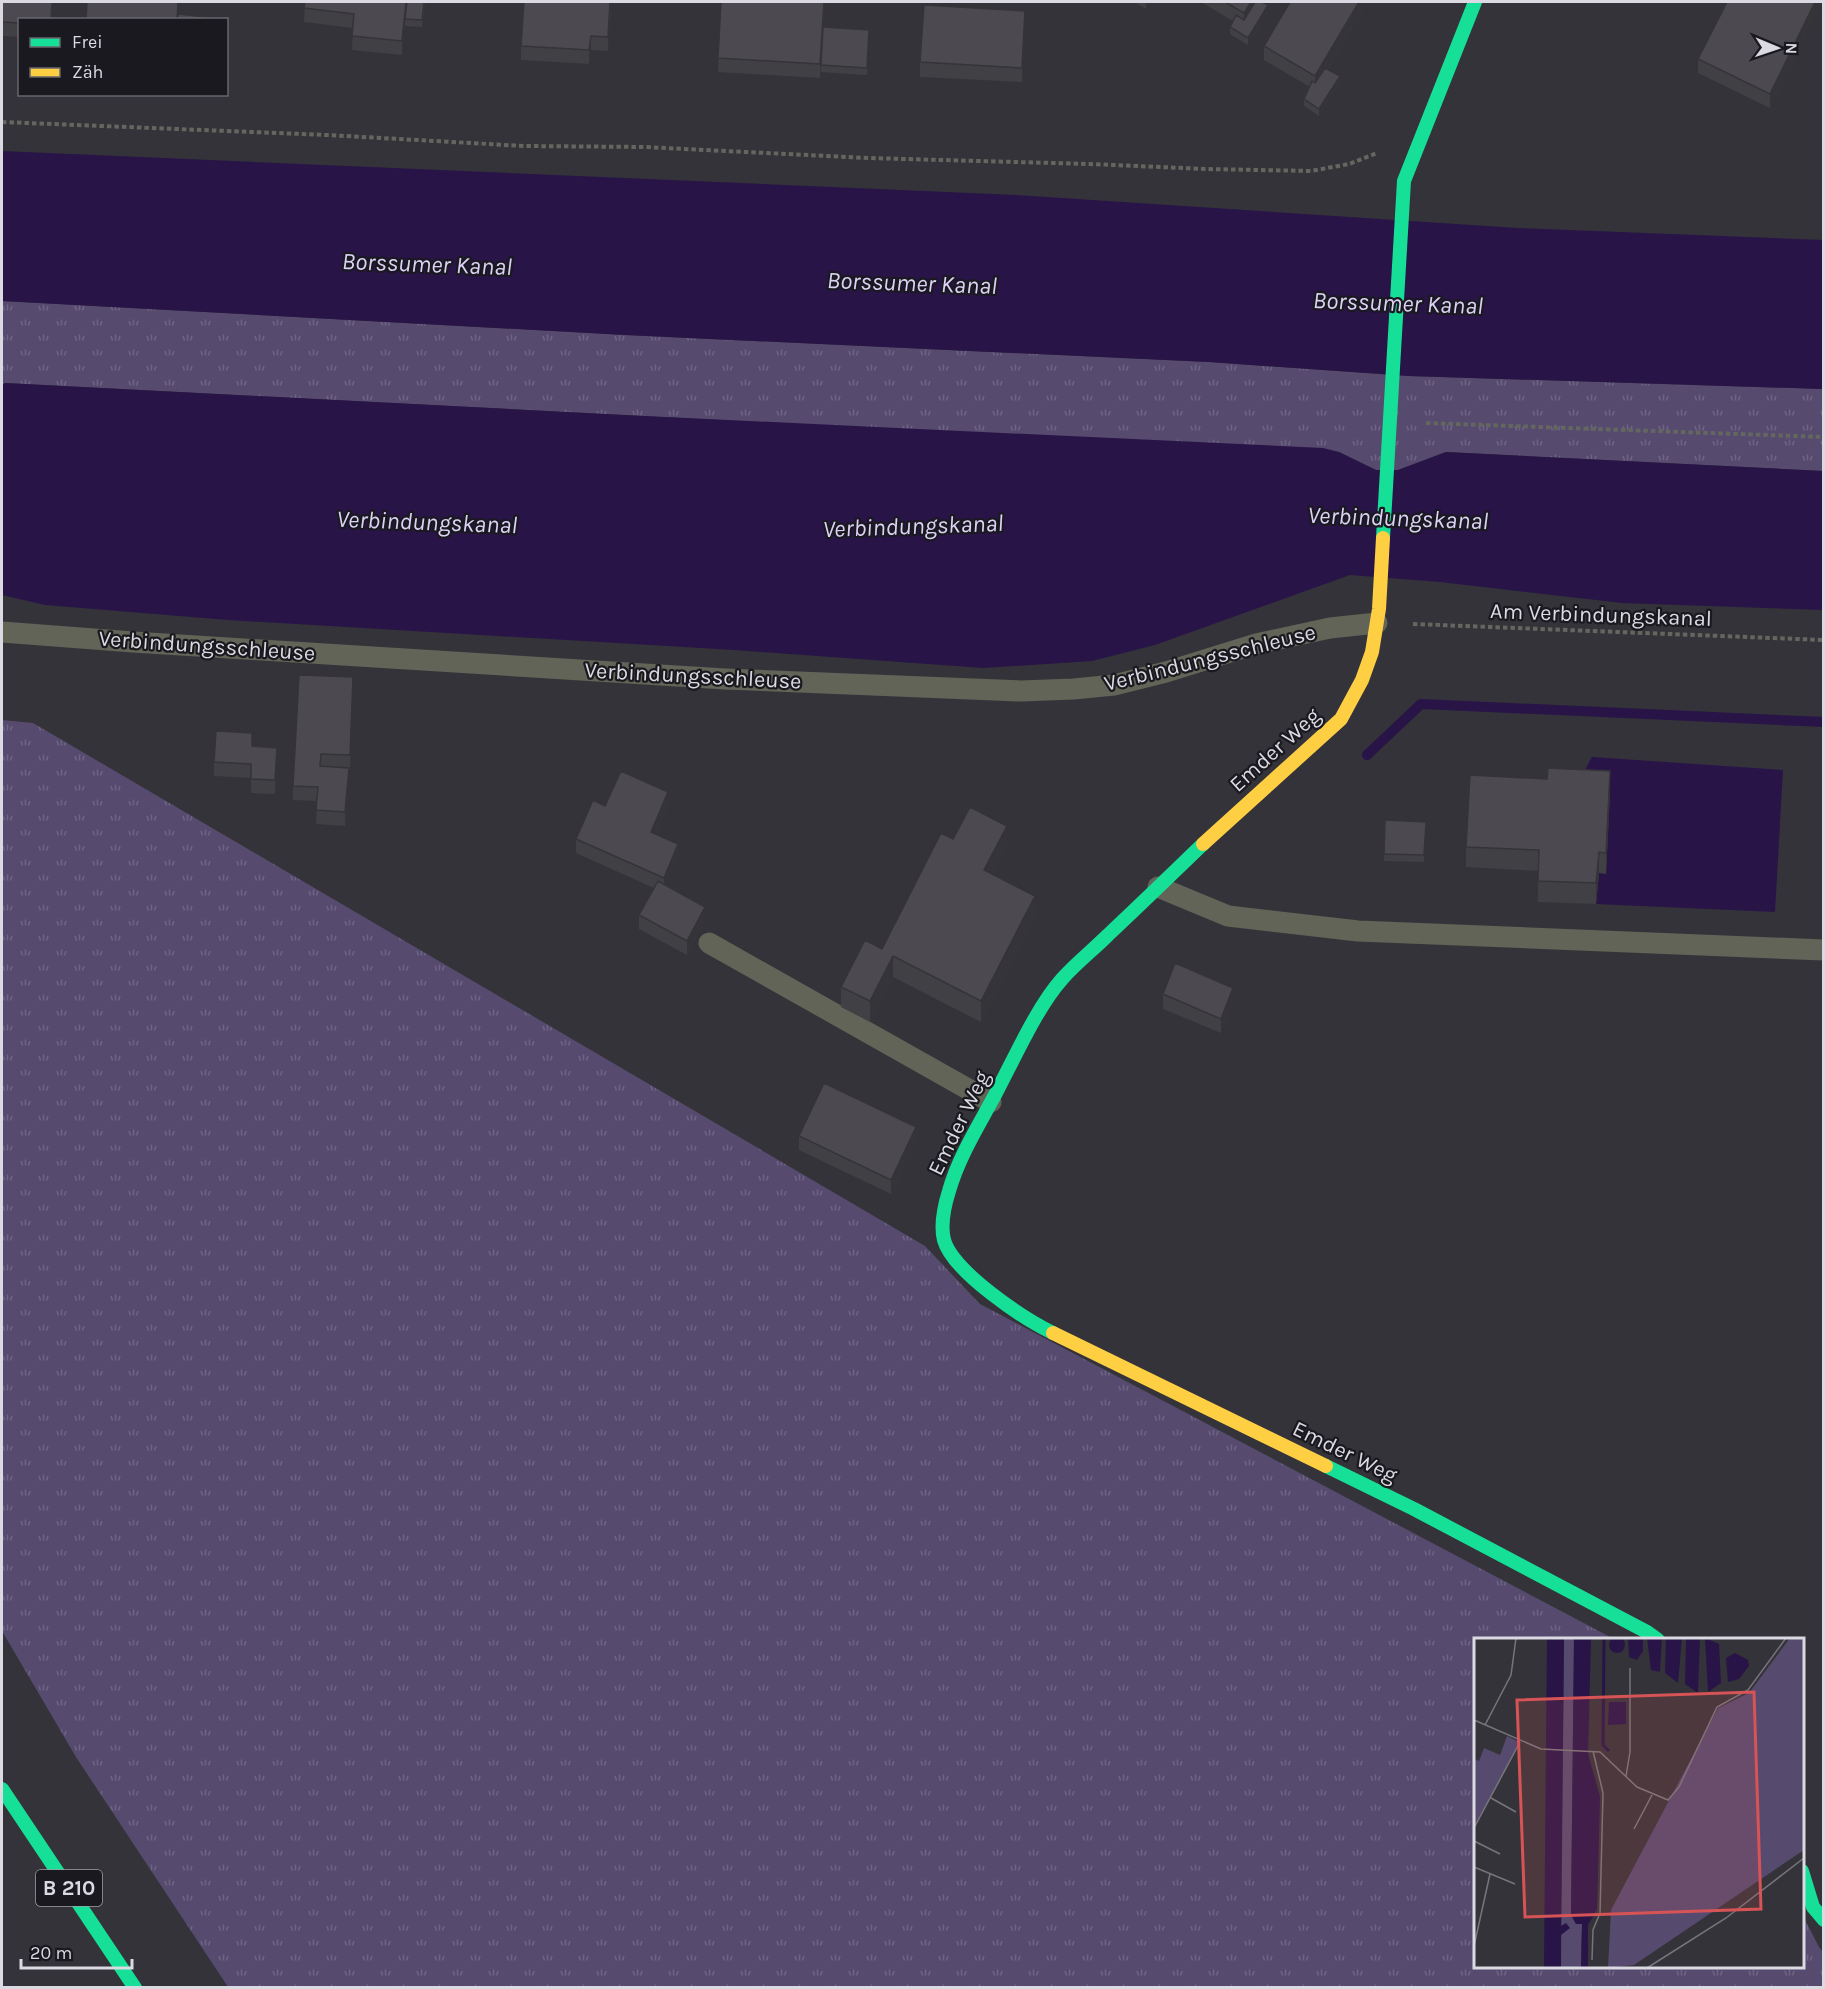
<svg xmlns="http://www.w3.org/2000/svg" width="1825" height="1989" font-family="Karla,sans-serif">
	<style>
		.grass { fill: url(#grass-tufts) }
		.water { fill: #291448 }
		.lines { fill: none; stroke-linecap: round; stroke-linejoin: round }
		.stream { stroke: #291448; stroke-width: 10 }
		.path { stroke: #64665f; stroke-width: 4; stroke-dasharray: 4.5 3; stroke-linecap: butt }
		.lane { stroke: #626457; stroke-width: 21 }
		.fast { stroke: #16e098; stroke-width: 14 }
		.slow { stroke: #ffcf43; stroke-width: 14 }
		.wall { fill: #414045 }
		.shaded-wall { fill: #353438 }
		.building { fill: #4c4a50; stroke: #353438; stroke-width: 1.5 }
		.labels { text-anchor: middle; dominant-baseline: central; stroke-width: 4.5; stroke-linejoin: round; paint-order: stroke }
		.shield { fill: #1a191f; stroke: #a19fa7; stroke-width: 1.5 }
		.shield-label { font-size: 21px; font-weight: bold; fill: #dbd9e1 }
		.street-label { font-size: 22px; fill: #dbd9e1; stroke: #1a191f }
		.water-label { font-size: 24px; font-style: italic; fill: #dcd2f7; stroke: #1a191f }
		.inset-river { fill: none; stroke: #291448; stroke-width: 3 }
		.inset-road { fill: none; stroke: #77757c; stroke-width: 1.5 }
		.view { fill: #d75456; fill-opacity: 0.15; stroke: #d75456; stroke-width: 3 }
		.inset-edge { fill: none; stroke: #dbd9e1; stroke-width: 3 }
	</style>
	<defs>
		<pattern id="grass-tufts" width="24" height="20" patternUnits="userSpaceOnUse" patternTransform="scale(1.5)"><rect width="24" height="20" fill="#564a6f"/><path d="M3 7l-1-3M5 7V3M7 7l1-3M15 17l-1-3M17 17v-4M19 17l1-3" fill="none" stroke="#6e6483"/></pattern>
	</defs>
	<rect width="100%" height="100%" fill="#343339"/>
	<path class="grass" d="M 2,301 L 625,335 L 1209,362 L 1409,376 L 1823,389 L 1823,471 L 1446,452 L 1398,470 L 1376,470 L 1339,452 L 5,383 L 2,385 Z
		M 2,720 L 33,723 L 925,1246 L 980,1304 L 1614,1639 L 1476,1640 L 1476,1966 L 1802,1966 L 1803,1916 L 1819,1947 L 1823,1952 L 1823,1987 L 228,1987 L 76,1757 L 2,1631 Z"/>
	<path class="water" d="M 2,151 L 1016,195 L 1517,228 L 1823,240 L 1823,389 L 1409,376 L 1209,362 L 625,335 L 2,301 Z
		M 5,383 L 644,416 L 1323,448 L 1339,452 L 1376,470 L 1398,470 L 1446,452 L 1823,471 L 1823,610 L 1622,603 L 1440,582 L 1350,575 L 1155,645 L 1092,661 L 983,668 L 734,650 L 228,620 L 45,605 L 2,595 L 2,385 Z
		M 1592,757 L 1783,770 L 1775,912 L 1596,904 L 1599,873 L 1606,873 L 1610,792 L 1574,790 Z"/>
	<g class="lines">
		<path class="stream" d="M 1367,755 L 1421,704 L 1824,722"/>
		<path class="path" d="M 2,122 L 327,135 L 524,146 L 644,147 L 868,158 L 1090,164 L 1206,169 L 1311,171 L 1349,164 L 1377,153
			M 1426,423 L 1824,437
			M 1413,624 L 1824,640"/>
		<path class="lane" d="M 2,632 L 133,642 L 725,679 L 1021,691 L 1074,689 L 1114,685 L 1166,672 L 1256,644 L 1330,628 L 1377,623
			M 1158,887 L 1228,916 L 1358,931 L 1824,950
			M 709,943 L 991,1102"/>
		<path class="fast" d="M 1383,538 L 1404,181 L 1475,2
			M 1053,1333 C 1024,1319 953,1272 944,1240 C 940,1224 944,1207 949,1191 C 959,1156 979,1125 996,1093 C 1014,1059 1037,1007 1062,979 C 1076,963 1093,950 1108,935 C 1140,905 1172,874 1203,844
			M 1326,1466 L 1414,1509 L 1647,1632 L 1658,1640
			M 2,1789 L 135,1988
			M 1802,1871 L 1813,1907 L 1824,1920"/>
		<path class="slow" d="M 1203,844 L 1341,719 L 1362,680 L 1372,652 L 1379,609 L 1383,538
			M 1053,1333 L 1326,1466"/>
	</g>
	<path class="wall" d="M 2,2 L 52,2 L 51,20 L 20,20 L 20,37 L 2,36 Z
		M 305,2 L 425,2 L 422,27 L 405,26 L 405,21 L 402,55 L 352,50 L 353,28 L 304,22 Z
		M 721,2 L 824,2 L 823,27 L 869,37 L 867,75 L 821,72 L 822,51 L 820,78 L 718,72 Z
		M 1134,2 L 1150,2 L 1146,9 Z
		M 1201,2 L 1262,2 L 1268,12 L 1248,45 L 1230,34 L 1230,27 L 1233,21 Z
		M 1363,2 L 1363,10 L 1328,69 L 1340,83 L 1319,116 L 1304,106 L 1304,99 L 1310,87 L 1264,60 L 1264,46 Z
		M 1821,2 L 1821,4 L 1770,108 L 1698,73 L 1698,59 Z
		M 611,11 L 608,51 L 591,50 L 589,64 L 521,60 L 521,46 Z
		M 1025,25 L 1022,82 L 920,77 L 920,62 Z
		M 353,691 L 350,770 L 349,770 L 349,782 L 345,826 L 316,824 L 317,801 L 293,800 L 293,786 Z
		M 252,746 L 277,762 L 275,794 L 251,793 L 251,778 L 214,776 L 214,762 Z
		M 1610,792 L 1606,874 L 1599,873 L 1596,904 L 1538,902 L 1538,871 L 1466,867 L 1466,847 Z
		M 605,806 L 668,806 L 656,834 L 678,858 L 666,886 L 705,921 L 687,955 L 639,929 L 639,915 L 654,888 L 576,853 L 576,839 Z
		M 1385,820 L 1426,822 L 1424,862 L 1384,861 Z
		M 953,839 L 1007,847 L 993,874 L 1035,917 L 981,1022 L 893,977 L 870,1022 L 841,1007 L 841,987 L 882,949 Z
		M 1163,994 L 1233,1002 L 1221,1033 L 1163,1009 Z
		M 799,1136 L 916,1141 L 891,1194 L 799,1150 Z"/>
	<path class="shaded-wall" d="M 406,2 L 407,2 L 402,55 L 402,41 Z
		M 611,2 L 611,11 L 608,51 L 608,37 Z
		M 824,2 L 820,78 L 820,64 Z
		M 1146,2 L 1150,2 L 1146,9 Z
		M 1251,2 L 1259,2 L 1244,27 L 1244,13 Z
		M 1359,2 L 1363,2 L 1363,10 L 1315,90 L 1315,76 Z
		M 1815,2 L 1821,2 L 1821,4 L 1770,108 L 1770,94 Z
		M 1268,5 L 1268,12 L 1248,45 L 1248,38 Z
		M 1025,11 L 1025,25 L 1022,82 L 1022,68 Z
		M 591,36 L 591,50 L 589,64 L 589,50 Z
		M 1340,76 L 1340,83 L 1319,116 L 1319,109 Z
		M 277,748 L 277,762 L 275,794 L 275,780 Z
		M 349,768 L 349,782 L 345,826 L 345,812 Z
		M 1610,771 L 1610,792 L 1606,874 L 1606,853 Z
		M 668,792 L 668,806 L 651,846 L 651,832 Z
		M 1007,826 L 1007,847 L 984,891 L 984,870 Z
		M 678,844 L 678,858 L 664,892 L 664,878 Z
		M 1599,852 L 1599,873 L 1596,904 L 1596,883 Z
		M 1035,896 L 1035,917 L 981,1022 L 981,1001 Z
		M 705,907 L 705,921 L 687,955 L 687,941 Z
		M 893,956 L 893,977 L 870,1022 L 870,1001 Z
		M 1233,988 L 1233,1002 L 1221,1033 L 1221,1019 Z
		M 916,1127 L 916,1141 L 891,1194 L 891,1180 Z"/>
	<path class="building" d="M 2,2 L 52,2 L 51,20 L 20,20 L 20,23 L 2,22 Z
		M 87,2 L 178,2 L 177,20 L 86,20 Z
		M 305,2 L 406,2 L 402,41 L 352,36 L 354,14 L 304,8 Z
		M 407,2 L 424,2 L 422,20 L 405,19 Z
		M 524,2 L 610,2 L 608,37 L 591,36 L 589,50 L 521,46 Z
		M 721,2 L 824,2 L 820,64 L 718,58 Z
		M 1225,2 L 1251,2 L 1244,13 Z
		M 1255,2 L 1262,2 L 1268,5 L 1248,38 L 1230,27 L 1236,15 L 1244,20 Z
		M 1290,2 L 1359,2 L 1315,76 L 1264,46 Z
		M 1727,2 L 1815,2 L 1770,94 L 1698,59 Z
		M 924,5 L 1025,11 L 1022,68 L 920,62 Z
		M 178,14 L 206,17 L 205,20 L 178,20 Z
		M 823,27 L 869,30 L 867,68 L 821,65 Z
		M 1325,68 L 1340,76 L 1319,109 L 1304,99 L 1312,81 L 1315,83 Z
		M 299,675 L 353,677 L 350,755 L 321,754 L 320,766 L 349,768 L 345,812 L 316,810 L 318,787 L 293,786 Z
		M 216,731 L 252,733 L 252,746 L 277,748 L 275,780 L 251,779 L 251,764 L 214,762 Z
		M 1548,768 L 1610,771 L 1606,853 L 1599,852 L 1596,883 L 1538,881 L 1539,850 L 1466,847 L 1470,775 L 1547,779 Z
		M 621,771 L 668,792 L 651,832 L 678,844 L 664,878 L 576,839 L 593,800 L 605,806 Z
		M 970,807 L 1007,826 L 984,870 L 1035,896 L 981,1001 L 893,956 L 870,1001 L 841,987 L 865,940 L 882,949 L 941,833 L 953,839 Z
		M 1385,820 L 1426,822 L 1424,855 L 1384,854 Z
		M 658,881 L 705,907 L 687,941 L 639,915 Z
		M 1175,963 L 1233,988 L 1221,1019 L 1163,994 Z
		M 824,1083 L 916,1127 L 891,1180 L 799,1136 Z"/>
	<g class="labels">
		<rect class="shield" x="36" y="1870" width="66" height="36" rx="4.5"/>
		<g class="shield-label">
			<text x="69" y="1888">B 210</text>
		</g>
		<g class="street-label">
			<text transform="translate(1601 615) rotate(2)">Am Verbindungskanal</text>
			<text transform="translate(207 646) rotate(4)">Verbindungsschleuse</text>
			<text transform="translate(1210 658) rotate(-14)">Verbindungsschleuse</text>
			<text transform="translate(693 676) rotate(3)">Verbindungsschleuse</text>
			<text transform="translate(1275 750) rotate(-42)">Emder Weg</text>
			<text transform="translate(959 1123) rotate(-64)">Emder Weg</text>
			<text transform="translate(1345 1452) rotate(26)">Emder Weg</text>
		</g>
		<g class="water-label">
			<text transform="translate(427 264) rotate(2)">Borssumer Kanal</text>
			<text transform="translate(912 283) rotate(2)">Borssumer Kanal</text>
			<text transform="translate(1398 303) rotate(2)">Borssumer Kanal</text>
			<text transform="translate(1398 518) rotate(2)">Verbindungskanal</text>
			<text transform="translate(427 522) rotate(2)">Verbindungskanal</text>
			<text transform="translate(913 526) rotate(-2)">Verbindungskanal</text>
		</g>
	</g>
	<g transform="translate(1474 1638)">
		<rect width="330" height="330" fill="#343339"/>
		<path d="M 90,0 L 100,0 L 97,276 L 102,286 L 108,286 L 107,330 L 87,330 ZM 316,0 L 330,0 L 330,212 L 160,327 L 134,330 L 137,272 L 244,70 L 275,55 ZM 33,98 L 46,104 L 0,190 L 0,121 L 5,123 L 10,110 L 26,117 Z" fill="#564a6f"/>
		<path d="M135 7a8 8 0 1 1 16 0a8 8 0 1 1-16 0ZM 73,0 L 90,0 L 87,288 L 92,285 L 96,290 L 87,297 L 87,330 L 70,330 ZM 100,0 L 117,0 L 114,116 L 126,159 L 123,271 L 114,287 L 114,330 L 107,330 L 108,286 L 102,286 L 97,277 ZM 154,0 L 169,0 L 169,13 L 163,22 L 155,19 ZM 173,0 L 188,0 L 186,34 L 177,32 ZM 192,0 L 208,0 L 204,45 L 191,35 ZM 212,0 L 226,0 L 224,55 L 211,46 ZM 231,0 L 245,6 L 247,45 L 234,54 ZM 261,15 L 274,22 L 275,28 L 265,41 L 254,44 L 252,20 ZM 135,64 L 152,64 L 152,86 L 134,87 Z" fill="#291448"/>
		<path class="inset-river" d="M 130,0 L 129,107 L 135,113"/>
		<path class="inset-road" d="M 0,82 L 67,111 L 126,114 L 163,149 L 194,162 L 205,149 L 243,69 L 274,52 L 312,0M 11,87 L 37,37 L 42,0M 152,138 L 156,114 L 156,30M 17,160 L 42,174M 0,190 L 46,104M 160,191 L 178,157M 0,203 L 26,216M 0,229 L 41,246M 0,308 L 16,236M 118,322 L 119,292 L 126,275 L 129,155 L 119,113M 173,330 L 252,280 L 330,220"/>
		<path class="view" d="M 280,54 L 287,271 L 51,279 L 43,62 Z"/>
		<rect width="330" height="330" class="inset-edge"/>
	</g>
	<rect width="1825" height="1989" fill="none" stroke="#dbd9e1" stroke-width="6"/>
	<rect x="18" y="18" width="210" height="78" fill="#1a191f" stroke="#67666d" stroke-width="1.5"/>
	<rect x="30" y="38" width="30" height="9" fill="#16e098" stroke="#67666d" stroke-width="1.5"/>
	<text x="72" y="48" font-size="18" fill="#dbd9e1">Frei</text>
	<rect x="30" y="68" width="30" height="9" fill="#ffcf43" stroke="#67666d" stroke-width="1.5"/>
	<text x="72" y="78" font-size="18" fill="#dbd9e1">Zäh</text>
	<g transform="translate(1777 48) rotate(92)" stroke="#1a191f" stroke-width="4.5" paint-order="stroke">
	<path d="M0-4.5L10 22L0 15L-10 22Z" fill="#dbd9e1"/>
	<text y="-9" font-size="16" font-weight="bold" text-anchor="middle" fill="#dbd9e1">N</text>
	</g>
	<path d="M21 1959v9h111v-9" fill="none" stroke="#dbd9e1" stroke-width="3"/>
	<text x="30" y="1959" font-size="18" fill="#dbd9e1" stroke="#1a191f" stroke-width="4.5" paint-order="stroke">20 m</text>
</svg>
